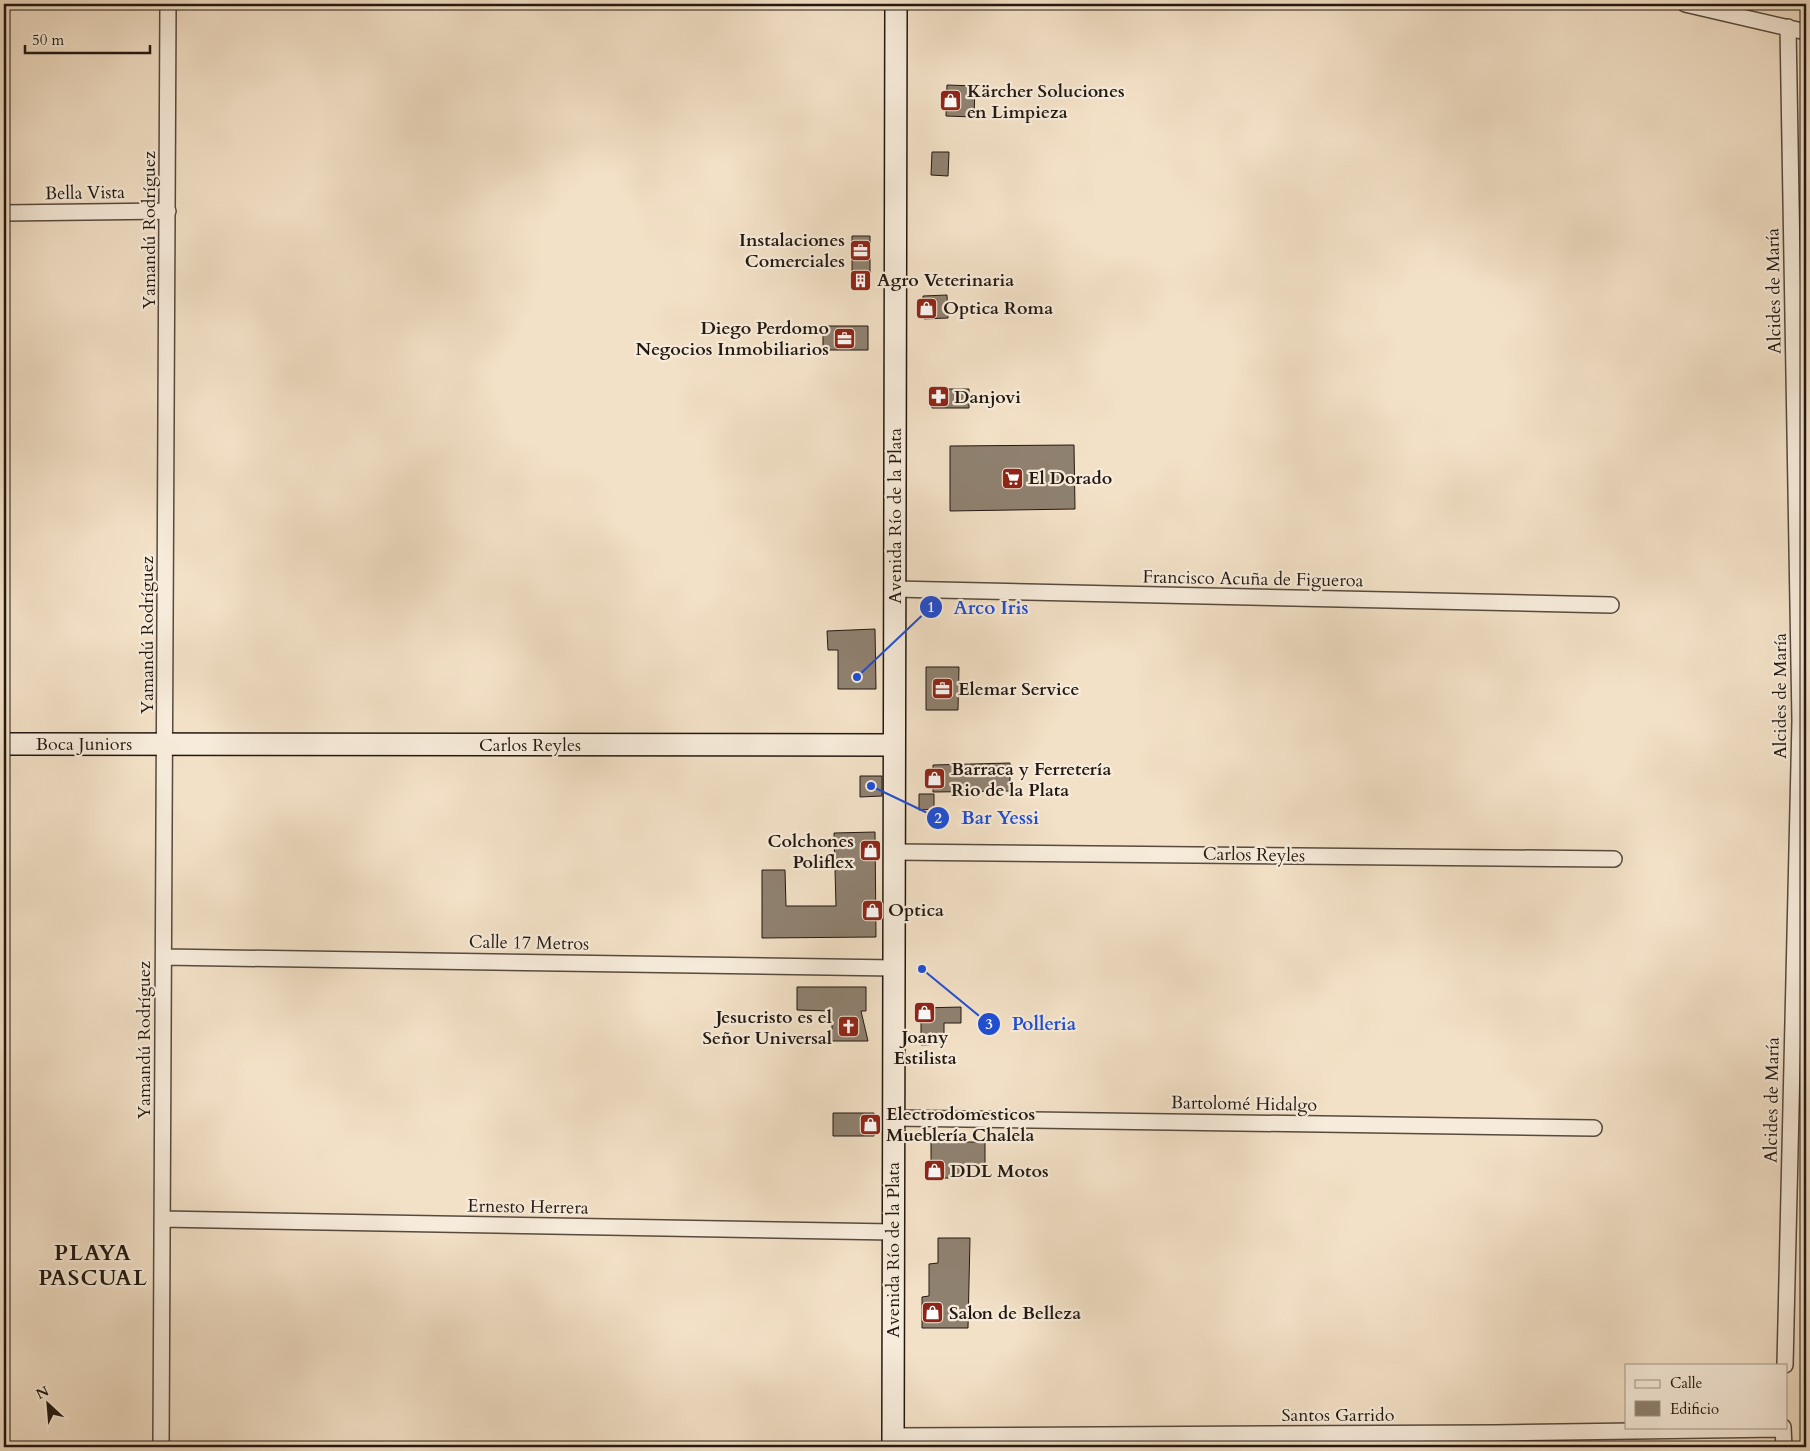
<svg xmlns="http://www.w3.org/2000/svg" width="1810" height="1451" font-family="Cardo,serif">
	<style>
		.building { fill: #8f8170; stroke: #231811 }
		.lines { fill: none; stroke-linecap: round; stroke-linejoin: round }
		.street-casing { stroke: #574a3e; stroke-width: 18 }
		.secondary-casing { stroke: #231811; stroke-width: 24 }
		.street { stroke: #f7ecdb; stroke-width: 15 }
		.secondary { stroke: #f7ecdb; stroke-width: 21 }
		.labels { text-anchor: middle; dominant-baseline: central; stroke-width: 4.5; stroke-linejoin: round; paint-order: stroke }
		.poi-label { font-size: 18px; font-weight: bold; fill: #231811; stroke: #f7ecdb; text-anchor: start }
		.street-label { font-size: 18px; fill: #231811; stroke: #f7ecdb }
		.district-label { font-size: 22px; font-weight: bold; letter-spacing: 1px; fill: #231811; stroke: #f7ecdb }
		.leader { fill: none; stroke: #1d4ed8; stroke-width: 2 }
		.callout-dot { fill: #1d4ed8; stroke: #f7ecdb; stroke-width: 2 }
		.mark-label { font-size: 15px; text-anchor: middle; font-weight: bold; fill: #fff }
		.callout-label { font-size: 19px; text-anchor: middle; font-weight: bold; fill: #1d4ed8; stroke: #f7ecdb; stroke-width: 4.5; stroke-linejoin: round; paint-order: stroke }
	</style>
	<rect width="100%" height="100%" fill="#f3e1c7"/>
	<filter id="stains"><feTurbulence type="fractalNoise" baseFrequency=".004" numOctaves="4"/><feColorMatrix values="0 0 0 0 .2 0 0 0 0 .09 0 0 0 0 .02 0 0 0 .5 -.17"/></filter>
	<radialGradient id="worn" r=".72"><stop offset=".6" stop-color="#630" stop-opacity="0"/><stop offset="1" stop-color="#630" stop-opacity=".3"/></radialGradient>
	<path class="building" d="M 947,85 L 975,86 L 974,117 L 946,116 Z
		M 932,152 L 949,152 L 948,176 L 931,175 Z
		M 852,236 L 870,236 L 870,288 L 852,288 Z
		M 947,295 L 948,318 L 924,319 L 923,296 Z
		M 823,326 L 868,326 L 868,350 L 823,350 Z
		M 932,389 L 969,389 L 969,408 L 932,408 Z
		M 1074,445 L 1075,509 L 950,511 L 950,446 Z
		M 875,629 L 876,689 L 838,689 L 838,650 L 828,650 L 827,631 Z
		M 926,667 L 959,667 L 958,710 L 926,710 Z
		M 1010,763 L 1010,791 L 933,792 L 933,765 Z
		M 860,776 L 882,776 L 882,796 L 860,797 Z
		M 919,794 L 934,794 L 934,809 L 919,810 Z
		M 875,832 L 876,937 L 762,938 L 762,870 L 785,870 L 786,906 L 836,906 L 834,833 Z
		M 797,987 L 866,987 L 866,1011 L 861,1011 L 868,1041 L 832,1041 L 832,1011 L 797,1010 Z
		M 961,1007 L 961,1023 L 944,1023 L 944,1044 L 921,1045 L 921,1008 Z
		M 833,1113 L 874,1113 L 874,1136 L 833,1136 Z
		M 931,1142 L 985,1142 L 985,1165 L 962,1165 L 962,1178 L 931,1178 Z
		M 938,1238 L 970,1238 L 968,1328 L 922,1328 L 922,1297 L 929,1296 L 929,1264 L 938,1263 Z"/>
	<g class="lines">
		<defs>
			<path id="street" d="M 1685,4 L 1806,32
				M 4,213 L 168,211
				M 894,589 L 1611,605
				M 894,852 L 1614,859
				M 164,957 L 894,968
				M 894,1118 L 1594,1128
				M 162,1219 L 893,1232
				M 1785,1365 L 1800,721 L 1788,27
				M 1783,1427 L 1784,1447
				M 893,1436 L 1496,1433 L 1783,1429
				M 161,1447 L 168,4"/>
			<path id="secondary" d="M 4,744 L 894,745
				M 893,1447 L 896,4"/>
		</defs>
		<use href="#street" class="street-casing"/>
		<use href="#secondary" class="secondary-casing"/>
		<use href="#street" class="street"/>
		<use href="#secondary" class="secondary"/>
	</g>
	<defs>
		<symbol id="shop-square" viewBox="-11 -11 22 22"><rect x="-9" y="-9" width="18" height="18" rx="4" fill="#8f2418" stroke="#f7ecdb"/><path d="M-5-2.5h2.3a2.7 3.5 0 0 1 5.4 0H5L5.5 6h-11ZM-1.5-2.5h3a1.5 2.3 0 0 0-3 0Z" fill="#fff"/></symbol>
		<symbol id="office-square" viewBox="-11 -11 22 22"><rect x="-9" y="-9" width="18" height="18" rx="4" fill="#8f2418" stroke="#f7ecdb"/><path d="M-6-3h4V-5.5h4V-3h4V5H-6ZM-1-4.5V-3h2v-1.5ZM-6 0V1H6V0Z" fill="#fff"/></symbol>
		<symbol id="building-square" viewBox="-11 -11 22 22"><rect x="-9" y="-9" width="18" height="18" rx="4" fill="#8f2418" stroke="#f7ecdb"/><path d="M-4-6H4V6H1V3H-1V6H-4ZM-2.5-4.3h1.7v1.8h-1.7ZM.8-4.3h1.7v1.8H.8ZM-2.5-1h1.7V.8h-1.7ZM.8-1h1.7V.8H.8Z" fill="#fff"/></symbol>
		<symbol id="pharmacy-square" viewBox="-11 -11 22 22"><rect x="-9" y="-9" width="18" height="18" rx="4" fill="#8f2418" stroke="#f7ecdb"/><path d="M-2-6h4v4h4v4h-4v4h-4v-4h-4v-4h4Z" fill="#fff"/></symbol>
		<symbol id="supermarket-square" viewBox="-11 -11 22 22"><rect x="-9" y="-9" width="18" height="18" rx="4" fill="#8f2418" stroke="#f7ecdb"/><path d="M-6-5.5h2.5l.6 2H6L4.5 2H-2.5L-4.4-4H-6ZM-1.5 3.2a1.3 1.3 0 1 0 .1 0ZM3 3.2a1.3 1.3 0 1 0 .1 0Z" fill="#fff"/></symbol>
		<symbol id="church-square" viewBox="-11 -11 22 22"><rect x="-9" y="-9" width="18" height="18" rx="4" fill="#8f2418" stroke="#f7ecdb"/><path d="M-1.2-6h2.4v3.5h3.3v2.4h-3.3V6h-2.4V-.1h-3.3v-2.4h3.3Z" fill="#fff"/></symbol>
	</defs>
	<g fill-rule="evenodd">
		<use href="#shop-square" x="938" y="88" width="25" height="25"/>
		<use href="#office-square" x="848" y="238" width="25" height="25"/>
		<use href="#building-square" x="848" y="268" width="25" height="25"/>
		<use href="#shop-square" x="914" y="296" width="25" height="25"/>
		<use href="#office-square" x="832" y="326" width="25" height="25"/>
		<use href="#pharmacy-square" x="926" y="384" width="25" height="25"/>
		<use href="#supermarket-square" x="1000" y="466" width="25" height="25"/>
		<use href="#office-square" x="930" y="676" width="25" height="25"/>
		<use href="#shop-square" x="922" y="766" width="25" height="25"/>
		<use href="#shop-square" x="858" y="838" width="25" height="25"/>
		<use href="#shop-square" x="860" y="898" width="25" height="25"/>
		<use href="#shop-square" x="912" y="1000" width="25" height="25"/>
		<use href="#church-square" x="836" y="1014" width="25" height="25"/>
		<use href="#shop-square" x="858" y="1112" width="25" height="25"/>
		<use href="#shop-square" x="922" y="1158" width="25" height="25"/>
		<use href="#shop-square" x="920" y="1300" width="25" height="25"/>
	</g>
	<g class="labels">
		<g class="poi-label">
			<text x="967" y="91">Kärcher Soluciones<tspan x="967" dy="21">en Limpieza</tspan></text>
			<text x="845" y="240" text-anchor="end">Instalaciones<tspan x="845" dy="21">Comerciales</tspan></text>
			<text x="877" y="280">Agro Veterinaria</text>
			<text x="943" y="308">Optica Roma</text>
			<text x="829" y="328" text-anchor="end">Diego Perdomo<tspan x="829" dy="21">Negocios Inmobiliarios</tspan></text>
			<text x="954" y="397">Danjovi</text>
			<text x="1028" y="478">El Dorado</text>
			<text x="958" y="689">Elemar Service</text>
			<text x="951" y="769">Barraca y Ferretería<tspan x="951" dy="21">Rio de la Plata</tspan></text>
			<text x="854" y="841" text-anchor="end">Colchones<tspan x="854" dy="21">Poliflex</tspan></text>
			<text x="888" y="910">Optica</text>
			<text x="832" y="1017" text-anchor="end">Jesucristo es el<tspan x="832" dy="21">Señor Universal</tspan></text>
			<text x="925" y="1037" text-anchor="middle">Joany<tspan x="925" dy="21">Estilista</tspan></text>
			<text x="886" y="1114">Electrodomesticos<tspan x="886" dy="21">Mueblería Chalela</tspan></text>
			<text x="950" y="1171">DDL Motos</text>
			<text x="949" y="1313">Salon de Belleza</text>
		</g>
		<g class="street-label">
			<text transform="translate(85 193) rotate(-1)">Bella Vista</text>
			<text transform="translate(149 230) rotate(-90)">Yamandú Rodríguez</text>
			<text transform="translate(1774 291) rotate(-91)">Alcides de María</text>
			<text transform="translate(895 516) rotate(-90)">Avenida Río de la Plata</text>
			<text transform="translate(1253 579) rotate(1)">Francisco Acuña de Figueroa</text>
			<text transform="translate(147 635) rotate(-90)">Yamandú Rodríguez</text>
			<text transform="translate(1780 696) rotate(-90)">Alcides de María</text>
			<text x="84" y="744">Boca Juniors</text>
			<text x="530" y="745">Carlos Reyles</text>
			<text transform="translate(1254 855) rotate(1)">Carlos Reyles</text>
			<text transform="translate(529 943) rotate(1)">Calle 17 Metros</text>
			<text transform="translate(144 1040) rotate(-90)">Yamandú Rodríguez</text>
			<text transform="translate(1772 1100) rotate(-89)">Alcides de María</text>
			<text transform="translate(1244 1104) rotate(1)">Bartolomé Hidalgo</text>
			<text transform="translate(528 1207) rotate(1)">Ernesto Herrera</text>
			<text transform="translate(893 1250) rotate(-90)">Avenida Río de la Plata</text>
			<text x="1338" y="1415">Santos Garrido</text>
		</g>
		<g class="district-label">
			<text x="93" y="1253">PLAYA<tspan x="93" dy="25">PASCUAL</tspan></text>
		</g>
	</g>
	<path class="leader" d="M857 677L931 607M871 786L938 818M922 969L989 1024"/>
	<g class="callout-dot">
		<circle cx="857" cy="677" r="5"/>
		<circle cx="871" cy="786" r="5"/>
		<circle cx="922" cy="969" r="5"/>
		<circle cx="931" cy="607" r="12"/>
		<circle cx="938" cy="818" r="12"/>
		<circle cx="989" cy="1024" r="12"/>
	</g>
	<g class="mark-label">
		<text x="931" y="612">1</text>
		<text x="938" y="823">2</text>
		<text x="989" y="1029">3</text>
	</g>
	<g class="callout-label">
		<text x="991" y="614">Arco Iris</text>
		<text x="1000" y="824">Bar Yessi</text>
		<text x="1044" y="1030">Polleria</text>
	</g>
	<rect width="1810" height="1451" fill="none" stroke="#f3e1c7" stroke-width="20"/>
	<rect x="5" y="5" width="1800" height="1441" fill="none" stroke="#231811" stroke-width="2.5"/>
	<rect x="10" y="10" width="1790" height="1431" fill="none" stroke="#231811"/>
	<rect x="1625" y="1364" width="162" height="65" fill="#f7ecdb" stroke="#a2978a"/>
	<rect x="1635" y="1380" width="25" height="8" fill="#f7ecdb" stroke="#a2978a"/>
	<text x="1670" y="1388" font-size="15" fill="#231811">Calle</text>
	<rect x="1635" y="1401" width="25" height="15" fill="#8f8170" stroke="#a2978a"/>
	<text x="1670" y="1414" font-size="15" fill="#231811">Edificio</text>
	<g transform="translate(48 1404) rotate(334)" stroke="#f7ecdb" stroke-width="4" paint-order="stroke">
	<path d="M0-4L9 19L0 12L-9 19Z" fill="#231811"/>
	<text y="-8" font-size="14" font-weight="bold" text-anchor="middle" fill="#231811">N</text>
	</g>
	<path d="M25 45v8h125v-8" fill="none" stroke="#231811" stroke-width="2.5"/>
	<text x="32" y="45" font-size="15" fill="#231811" stroke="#f7ecdb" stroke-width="4" paint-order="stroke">50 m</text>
	<rect width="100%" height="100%" filter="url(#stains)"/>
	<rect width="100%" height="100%" fill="url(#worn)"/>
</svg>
